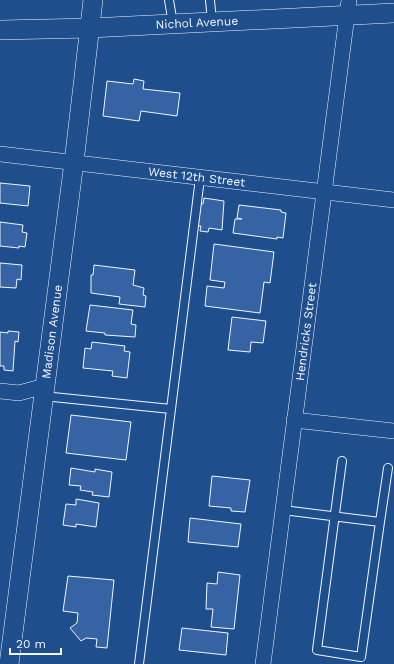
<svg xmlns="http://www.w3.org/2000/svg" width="394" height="664" font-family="'Work Sans',sans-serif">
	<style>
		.building { fill: #3563a3; stroke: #f2f6ff }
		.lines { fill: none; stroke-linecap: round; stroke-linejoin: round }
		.service-casing { stroke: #f2f6ff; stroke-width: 10 }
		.minor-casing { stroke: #f2f6ff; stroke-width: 16 }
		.tertiary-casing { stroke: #f2f6ff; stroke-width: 20 }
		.service { stroke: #1f4e8c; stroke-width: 8 }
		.minor { stroke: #1f4e8c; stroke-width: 15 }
		.tertiary { stroke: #1f4e8c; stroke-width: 19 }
		.labels { text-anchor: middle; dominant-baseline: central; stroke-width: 3; stroke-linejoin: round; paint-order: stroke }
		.street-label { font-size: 12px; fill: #f2f6ff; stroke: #1f4e8c }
	</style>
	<rect width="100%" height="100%" fill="#1f4e8c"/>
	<path class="building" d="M 134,79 L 144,81 L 143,89 L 180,93 L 177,116 L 141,111 L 139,121 L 103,116 L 107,81 L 133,84 Z
		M 0,183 L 30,186 L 28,206 L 0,203 Z
		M 204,198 L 224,201 L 222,230 L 209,228 L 208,232 L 200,231 L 201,226 L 198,226 L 201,203 L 203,204 Z
		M 239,205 L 281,210 L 281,212 L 286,213 L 283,238 L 277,237 L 277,239 L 233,233 L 235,219 L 242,219 L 237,218 Z
		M 0,222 L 23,225 L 22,232 L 27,233 L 25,247 L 19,246 L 19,248 L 0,246 Z
		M 214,244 L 274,252 L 270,283 L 264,282 L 260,313 L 205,306 L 207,286 L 224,288 L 225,282 L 210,280 Z
		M 0,263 L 22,265 L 21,280 L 17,279 L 16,288 L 0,287 Z
		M 94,265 L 135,270 L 133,285 L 144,288 L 143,295 L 146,296 L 145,307 L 119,304 L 120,297 L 91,293 L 91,275 L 93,275 Z
		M 90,305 L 133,310 L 131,324 L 136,325 L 135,337 L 105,335 L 105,333 L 86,331 Z
		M 232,317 L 266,321 L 263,343 L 251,342 L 250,352 L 228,350 Z
		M 8,331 L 19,332 L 18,342 L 15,341 L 13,371 L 4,370 L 4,366 L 0,366 L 0,332 L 8,333 Z
		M 92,342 L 125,346 L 124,351 L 130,352 L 127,378 L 112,376 L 113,371 L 83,368 L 85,348 L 91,349 Z
		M 71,415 L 131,422 L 126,460 L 66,453 Z
		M 71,468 L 95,472 L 95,469 L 112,472 L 109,497 L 92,495 L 93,492 L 80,490 L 81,486 L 69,485 Z
		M 212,476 L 250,480 L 245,512 L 231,511 L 231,508 L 209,506 Z
		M 76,499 L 99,503 L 96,527 L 76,524 L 76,527 L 63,525 L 66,504 L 76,505 Z
		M 190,518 L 241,524 L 238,547 L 188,542 Z
		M 218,572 L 240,575 L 234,629 L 211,627 L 213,609 L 206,609 L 207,583 L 217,584 Z
		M 68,576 L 114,580 L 107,648 L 96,647 L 97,639 L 86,638 L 81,641 L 70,628 L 77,623 L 78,613 L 63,611 Z
		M 182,628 L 228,633 L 226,655 L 179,650 Z"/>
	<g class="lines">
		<defs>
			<path id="service" d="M 169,0 L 173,24
				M 210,0 L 212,22
				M 43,396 L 171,409
				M 342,461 L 317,650 L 361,657 L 380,522
				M 283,510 L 380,522 L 388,468
				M 139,664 L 200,178"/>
			<g id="minor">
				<path id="s1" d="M 0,154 L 394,200"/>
				<path d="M 0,391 L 19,393 L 45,386"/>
				<path d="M 294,420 L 394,431"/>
				<path id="s2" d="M 263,664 L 349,0"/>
			</g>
			<g id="tertiary">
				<path id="s3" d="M 0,30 L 90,28 L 394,13"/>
				<path id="s4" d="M 9,664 L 74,162 L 93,0"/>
			</g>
		</defs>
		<use href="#service" class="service-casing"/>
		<use href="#minor" class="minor-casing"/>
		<use href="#tertiary" class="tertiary-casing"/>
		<use href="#service" class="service"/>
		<use href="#minor" class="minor"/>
		<use href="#tertiary" class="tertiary"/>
	</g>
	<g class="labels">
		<g class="street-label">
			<text stroke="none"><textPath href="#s3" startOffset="197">Nichol Avenue</textPath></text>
			<text stroke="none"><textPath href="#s1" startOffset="198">West 12th Street</textPath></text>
			<text stroke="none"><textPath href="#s4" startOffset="335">Madison Avenue</textPath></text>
			<text stroke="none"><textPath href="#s2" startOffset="335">Hendricks Street</textPath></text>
		</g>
	</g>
	<path d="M10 648v6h51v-6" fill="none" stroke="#f2f6ff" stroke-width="2"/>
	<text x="16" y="648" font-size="12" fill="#f2f6ff" stroke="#1f4e8c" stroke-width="3" paint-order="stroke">20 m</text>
</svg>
